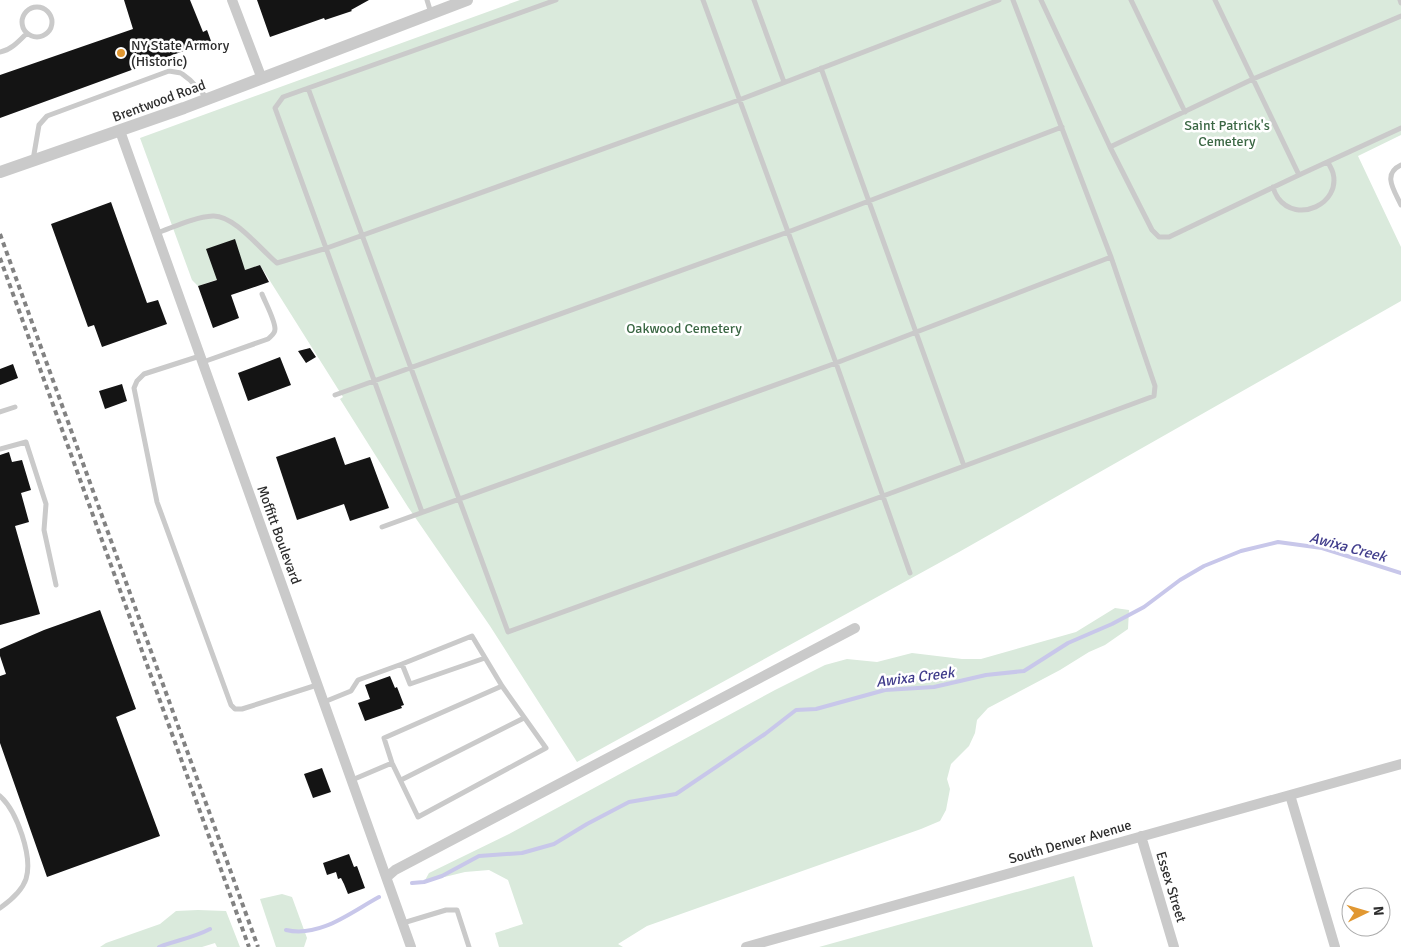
<svg xmlns="http://www.w3.org/2000/svg" width="1401" height="947" font-family="Signika,sans-serif">
	<style>
		.green { fill: #daeadc }
		.lines { fill: none; stroke-linecap: round; stroke-linejoin: round }
		.stream { stroke: #c8c7ea; stroke-width: 4 }
		.building { fill: #141414 }
		.service { stroke: #cacaca; stroke-width: 5 }
		.minor { stroke: #cacaca; stroke-width: 10 }
		.tertiary { stroke: #cacaca; stroke-width: 12 }
		.rail { stroke: #828282; stroke-width: 4; stroke-dasharray: 5 4; stroke-linecap: butt }
		.poi-dot { fill: #e19832; stroke: #fff; stroke-width: 2 }
		.labels { text-anchor: middle; dominant-baseline: central; stroke-width: 5; stroke-linejoin: round; paint-order: stroke }
		.poi-label { font-size: 14px; fill: #2d2d2d; stroke: #fff; text-anchor: start }
		.street-label { font-size: 14px; fill: #2d2d2d; stroke: #fff }
		.park-label { font-size: 14px; fill: #3b6744; stroke: #fff }
		.water-label { font-size: 15px; font-style: italic; fill: #413d8c; stroke: #fff }
	</style>
	<rect width="100%" height="100%" fill="#fff"/>
	<path class="green" d="M 520,0 L 1401,0 L 1401,135 L 1358,156 L 1401,247 L 1401,301 L 959,552 L 577,762 L 490,626 L 408,507 L 340,399 L 343,397 L 260,265 L 198,286 L 192,280 L 140,138 Z
		M 1115,608 L 1129,610 L 1128,629 L 1105,645 L 1089,652 L 1060,670 L 988,708 L 977,720 L 975,733 L 969,746 L 951,764 L 947,779 L 950,789 L 946,810 L 940,821 L 921,829 L 647,926 L 618,944 L 623,947 L 499,947 L 495,933 L 523,924 L 508,880 L 489,870 L 465,872 L 424,882 L 429,873 L 509,834 L 775,690 L 825,665 L 847,659 L 877,662 L 912,653 L 962,659 L 981,659 L 1076,632 Z
		M 1074,876 L 1093,947 L 819,947 Z
		M 282,894 L 292,897 L 307,938 L 304,947 L 276,947 L 260,899 Z
		M 198,910 L 226,911 L 240,947 L 217,947 L 215,943 L 202,947 L 100,947 L 106,943 L 160,924 L 176,911 Z"/>
	<g class="lines">
		<path class="stream" d="M 412,883 L 424,882 L 442,876 L 479,856 L 522,853 L 554,844 L 587,824 L 629,802 L 676,794 L 765,734 L 796,710 L 816,709 L 885,690 L 934,687 L 986,675 L 1024,671 L 1068,643 L 1112,624 L 1144,607 L 1180,580 L 1204,566 L 1241,551 L 1278,542 L 1322,548 L 1401,573
			M 286,930 C 320,938 351,912 379,897
			M 159,947 C 177,940 193,938 210,929"/>
	</g>
	<path class="building" d="M 124,0 L 190,0 L 203,32 L 207,30 L 211,41 L 0,118 L 0,75 L 133,29 Z
		M 257,0 L 369,0 L 351,10 L 352,11 L 325,20 L 324,18 L 270,37 Z
		M 111,202 L 147,303 L 158,300 L 167,324 L 102,347 L 94,325 L 88,327 L 51,224 Z
		M 235,239 L 245,270 L 260,265 L 269,282 L 231,295 L 239,318 L 213,328 L 198,286 L 217,280 L 206,249 Z
		M 310,348 L 316,357 L 306,363 L 298,351 Z
		M 280,357 L 291,385 L 248,401 L 238,373 Z
		M 13,364 L 18,378 L 0,385 L 0,369 Z
		M 122,384 L 127,401 L 105,409 L 99,391 Z
		M 335,437 L 345,465 L 370,457 L 389,508 L 350,521 L 344,504 L 297,520 L 276,457 Z
		M 9,452 L 12,462 L 22,460 L 31,490 L 21,493 L 29,522 L 15,526 L 40,614 L 0,625 L 0,455 Z
		M 100,610 L 136,709 L 116,717 L 160,836 L 47,877 L 0,743 L 0,676 L 6,674 L 0,656 L 0,649 L 44,630 Z
		M 390,676 L 395,688 L 397,687 L 404,705 L 401,706 L 402,708 L 365,721 L 358,703 L 370,699 L 365,685 Z
		M 322,768 L 331,792 L 313,798 L 304,774 Z
		M 349,854 L 354,867 L 357,866 L 365,888 L 348,894 L 344,884 L 341,878 L 338,879 L 336,872 L 327,875 L 323,863 Z"/>
	<g class="lines">
		<path class="service" d="M 427,0 L 431,13
			M 703,0 L 836,363 L 910,573
			M 754,0 L 784,82
			M 1041,0 L 1110,147 L 1253,79 L 1401,16
			M 1131,0 L 1185,112
			M 1400,0 L 1401,3
			M22 22a15 15 0 1 1 30 0a15 15 0 1 1-30 0Z
			M 0,52 C 11,50 19,41 27,33
			M 821,68 L 964,466
			M 308,88 L 508,632 L 883,496 L 1154,396 L 1155,386 L 1111,257 L 1013,0
			M 1110,147 L 1152,230 L 1159,237 L 1169,237 L 1299,175 L 1215,0
			M 33,160 L 39,125 L 47,116 L 169,71 L 181,73 L 190,80 L 208,99
			M 1401,165 C 1382,174 1394,190 1401,205
			M 1299,175 L 1401,128
			M 1273,187 C 1274,191 1276,195 1278,198 C 1297,224 1341,204 1333,173 C 1332,169 1329,165 1328,162
			M 157,233 C 174,227 194,217 213,216 C 234,215 261,250 277,263 L 327,248 L 739,100 L 999,0
			M 200,356 L 144,374 L 137,381 L 134,388 L 157,502 L 231,705 L 235,709 L 242,709 L 317,685
			M 203,362 L 268,339 C 271,336 275,334 275,329 C 275,320 265,302 262,294
			M 335,395 L 788,232 L 1062,127
			M 0,412 L 15,407
			M 0,449 L 26,442 L 46,504 L 44,530 L 56,585
			M 422,512 L 275,108 L 283,97 L 556,0
			M 382,527 L 836,363 L 1111,257
			M 402,664 L 410,684 L 485,658
			M 324,702 L 351,691 L 358,680 L 402,664 L 472,636 L 502,686 L 546,748 L 418,817 L 392,763 L 384,738 L 502,686
			M 352,780 L 392,763
			M 401,780 L 524,718
			M 0,796 C 17,811 33,857 26,879 C 22,891 10,901 0,908
			M 403,923 L 446,910 L 457,910 L 469,947"/>
		<path class="minor" d="M 232,0 L 262,79
			M 120,131 L 411,947
			M 1290,795 L 1335,947
			M 1141,836 L 1174,947
			M 387,877 L 395,870 L 855,628
			M 746,947 L 1401,764"/>
		<path class="tertiary" d="M 0,172 L 184,108 L 467,0"/>
		<path class="rail" d="M 0,234 L 258,947
			M 0,258 L 249,947"/>
	</g>
	<circle class="poi-dot" cx="121" cy="53" r="5"/>
	<g class="labels">
		<g class="poi-label">
			<text x="131" y="45">NY State Armory<tspan x="131" dy="16">(Historic)</tspan></text>
		</g>
		<g class="street-label">
			<text transform="translate(159 101) rotate(-20)">Brentwood Road</text>
			<text transform="translate(279 535) rotate(70)">Moffitt Boulevard</text>
			<text transform="translate(1070 842) rotate(-16)">South Denver Avenue</text>
			<text transform="translate(1171 887) rotate(73)">Essex Street</text>
		</g>
		<g class="park-label">
			<text x="1227" y="125">Saint Patrick's<tspan x="1227" dy="16">Cemetery</tspan></text>
			<text x="684" y="328">Oakwood Cemetery</text>
		</g>
		<g class="water-label">
			<text transform="translate(1348 547) rotate(15)">Awixa Creek</text>
			<text transform="translate(915 677) rotate(-7)">Awixa Creek</text>
		</g>
	</g>
	<g transform="translate(1366 912) rotate(85)"><circle r="24" fill="#ffffff" stroke="#ababab"/>
	<path d="M0-4L9 19L0 12L-9 19Z" fill="#e19832"/>
	<text y="-8" font-size="14" font-weight="bold" text-anchor="middle" fill="#2d2d2d">N</text>
	</g>
</svg>
